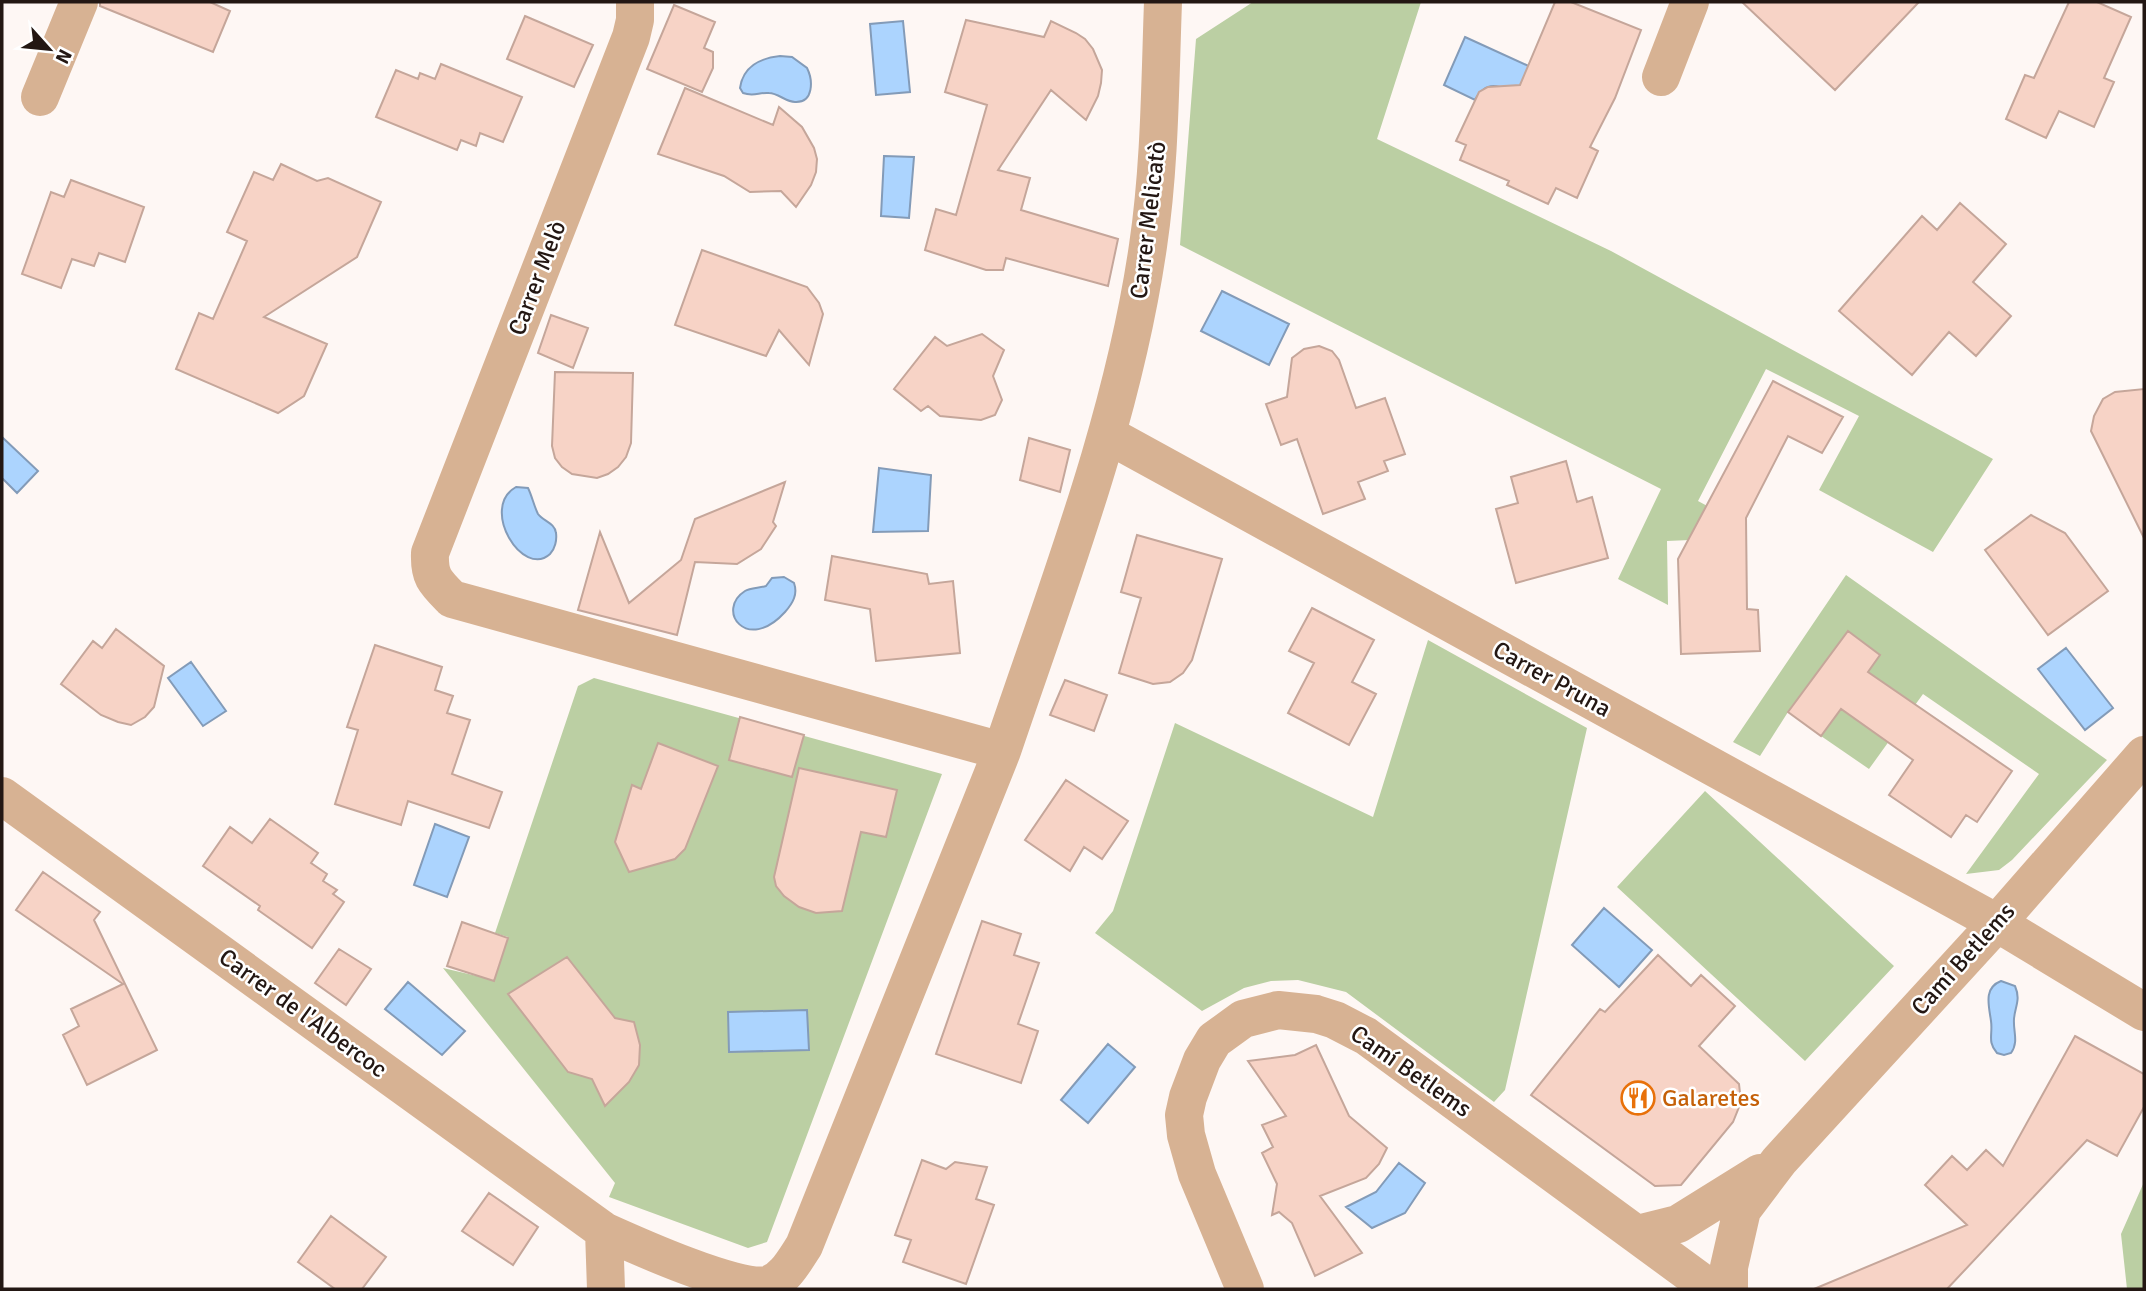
<svg xmlns="http://www.w3.org/2000/svg" width="2146" height="1291" font-family="Signika,sans-serif">
	<style>
		.green { fill: #bbcfa3 }
		.water { fill: #acd4fe; stroke: #839bb8; stroke-width: 2 }
		.building { fill: #f7d3c6; stroke: #c5a69a; stroke-width: 2 }
		.lines { fill: none; stroke-linecap: round; stroke-linejoin: round }
		.minor { stroke: #d7b293; stroke-width: 38 }
		.labels { text-anchor: middle; dominant-baseline: central; stroke-width: 5; stroke-linejoin: round; paint-order: stroke }
		.street-label { font-size: 24px; fill: #231713; stroke: #fff }
		.food-label { font-size: 24px; fill: #c56008; stroke: #fff; text-anchor: start }
	</style>
	<rect width="100%" height="100%" fill="#fef7f4"/>
	<path class="green" d="M 1253,2 L 1421,2 L 1377,139 L 1611,251 L 1993,459 L 1933,552 L 1819,490 L 1859,416 L 1766,369 L 1698,501 L 1711,508 L 1713,539 L 1667,541 L 1668,605 L 1618,579 L 1661,489 L 1180,245 L 1196,39 Z
		M 1846,575 L 2107,760 L 2012,860 L 1999,870 L 1966,874 L 2039,774 L 1923,694 L 1869,769 L 1821,736 L 1880,655 L 1848,631 L 1788,712 L 1760,756 L 1733,742 Z
		M 1428,640 L 1587,728 L 1505,1090 L 1494,1102 L 1346,992 L 1298,980 L 1271,981 L 1244,988 L 1202,1011 L 1095,933 L 1113,911 L 1175,723 L 1373,817 Z
		M 594,678 L 942,774 L 767,1242 L 748,1248 L 609,1197 L 615,1183 L 443,968 L 494,980 L 508,937 L 495,933 L 578,686 Z
		M 1705,791 L 1894,966 L 1805,1061 L 1617,887 Z
		M 2144,1182 L 2144,1289 L 2127,1289 L 2121,1234 Z"/>
	<path class="water" d="M 903,21 L 910,92 L 876,95 L 870,24 Z
		M 1465,37 L 1546,74 L 1531,107 C 1514,94 1490,71 1475,100 L 1444,85 Z
		M 780,56 L 792,57 L 807,68 C 813,80 814,103 795,102 C 786,102 778,93 769,93 C 759,92 754,97 743,93 L 740,88 C 743,67 760,58 780,56 Z
		M 884,156 L 914,157 L 909,218 L 881,216 Z
		M 1222,291 L 1289,324 L 1269,365 L 1201,331 Z
		M 2,437 L 38,471 L 17,493 L 2,478 Z
		M 879,468 L 931,475 L 928,531 L 873,532 Z
		M 516,487 L 528,488 C 532,496 534,506 538,514 C 543,521 555,523 556,533 C 557,540 555,549 550,554 C 523,579 479,508 516,487 Z
		M 784,577 L 794,583 C 798,594 793,603 785,612 C 747,654 715,610 745,591 C 750,588 760,588 766,586 L 772,578 Z
		M 2066,648 L 2113,708 L 2085,730 L 2038,669 Z
		M 191,662 L 226,711 L 203,726 L 168,678 Z
		M 435,824 L 469,837 L 447,897 L 414,885 Z
		M 1604,908 L 1652,950 L 1619,987 L 1572,945 Z
		M 2001,981 L 2015,986 C 2021,1000 2015,1006 2014,1019 C 2013,1031 2019,1042 2011,1053 L 2004,1055 L 1997,1053 C 1987,1042 1993,1034 1991,1021 C 1989,1006 1983,988 2001,981 Z
		M 408,982 L 465,1031 L 442,1055 L 385,1009 Z
		M 807,1010 L 809,1050 L 729,1052 L 728,1012 Z
		M 1108,1044 L 1135,1067 L 1088,1123 L 1061,1100 Z
		M 1399,1163 L 1425,1183 L 1405,1213 L 1372,1228 L 1346,1207 L 1376,1192 Z"/>
	<path class="building" d="M 100,2 L 210,2 L 230,11 L 213,52 L 100,6 Z
		M 1555,2 L 1571,2 L 1641,30 L 1615,98 L 1590,147 L 1598,151 L 1577,198 L 1556,188 L 1548,204 L 1507,185 L 1509,181 L 1460,160 L 1466,145 L 1456,141 L 1479,92 L 1488,87 L 1520,85 Z
		M 1742,2 L 1919,2 L 1835,90 Z
		M 2069,2 L 2097,2 L 2131,17 L 2104,78 L 2114,82 L 2094,127 L 2059,111 L 2046,138 L 2006,119 L 2025,75 L 2034,78 Z
		M 674,5 L 715,22 L 704,48 L 713,52 L 713,68 L 702,92 L 647,69 Z
		M 525,16 L 593,45 L 574,87 L 507,59 Z
		M 966,20 L 1044,37 L 1051,21 L 1076,33 L 1085,39 L 1093,49 L 1102,70 L 1101,83 L 1098,96 L 1086,120 L 1051,90 L 998,170 L 1030,178 L 1021,210 L 1118,239 L 1108,286 L 1006,258 L 1003,270 L 986,270 L 925,250 L 936,209 L 956,215 L 987,105 L 945,92 Z
		M 441,64 L 522,97 L 503,142 L 480,133 L 476,146 L 461,140 L 457,150 L 376,117 L 396,70 L 418,79 L 420,73 L 435,79 Z
		M 685,88 L 773,125 L 779,107 L 802,127 L 814,148 L 817,159 L 816,172 L 811,185 L 796,207 L 781,191 L 750,192 L 724,176 L 658,154 Z
		M 281,164 L 317,181 L 328,178 L 381,202 L 357,257 L 264,317 L 327,344 L 304,396 L 278,413 L 176,369 L 199,313 L 213,319 L 247,241 L 227,232 L 254,172 L 273,180 Z
		M 71,180 L 144,207 L 125,262 L 99,253 L 94,266 L 72,259 L 61,288 L 22,274 L 51,192 L 64,197 Z
		M 1960,203 L 2006,244 L 1973,282 L 2011,316 L 1976,356 L 1949,332 L 1912,375 L 1839,311 L 1922,216 L 1937,230 Z
		M 702,250 L 807,287 L 819,303 L 823,314 L 809,365 L 779,330 L 766,356 L 675,325 Z
		M 551,315 L 588,328 L 573,368 L 538,353 Z
		M 982,334 L 1004,350 L 993,376 L 1002,400 L 995,415 L 981,420 L 940,416 L 928,406 L 921,411 L 894,389 L 935,337 L 947,346 Z
		M 1319,346 L 1332,351 L 1339,360 L 1356,408 L 1385,398 L 1405,454 L 1384,461 L 1388,471 L 1358,482 L 1365,499 L 1323,514 L 1297,439 L 1281,445 L 1266,404 L 1287,397 L 1292,358 L 1304,349 Z
		M 555,372 L 633,373 L 631,443 L 626,457 L 618,467 L 608,474 L 597,478 L 572,474 L 562,467 L 555,458 L 552,446 Z
		M 1773,381 L 1843,417 L 1822,453 L 1788,436 L 1746,518 L 1747,609 L 1758,610 L 1760,651 L 1681,654 L 1678,559 Z
		M 2144,389 L 2144,538 L 2091,431 L 2094,416 L 2103,399 L 2115,392 Z
		M 1029,438 L 1070,450 L 1060,492 L 1020,480 Z
		M 1566,461 L 1577,502 L 1592,497 L 1608,558 L 1516,583 L 1496,509 L 1518,503 L 1511,477 Z
		M 785,482 L 773,522 L 776,526 L 761,549 L 737,564 L 695,562 L 677,635 L 578,610 L 600,532 L 629,603 L 681,560 L 695,519 Z
		M 2031,515 L 2065,533 L 2108,591 L 2048,635 L 1985,550 Z
		M 1137,535 L 1222,559 L 1192,660 L 1183,673 L 1170,682 L 1153,684 L 1119,673 L 1141,598 L 1121,592 Z
		M 832,556 L 927,574 L 929,584 L 953,581 L 960,653 L 876,661 L 870,609 L 825,600 Z
		M 1312,608 L 1374,640 L 1352,682 L 1376,694 L 1349,745 L 1288,713 L 1314,663 L 1289,651 Z
		M 116,629 L 164,666 L 154,707 L 145,717 L 131,725 L 118,722 L 101,715 L 61,684 L 93,641 L 102,648 Z
		M 1848,631 L 1880,655 L 1868,672 L 2012,771 L 1977,822 L 1966,815 L 1951,837 L 1889,795 L 1913,760 L 1841,709 L 1821,736 L 1788,712 Z
		M 375,645 L 442,667 L 435,690 L 453,696 L 447,713 L 470,720 L 452,774 L 502,792 L 489,828 L 408,801 L 401,825 L 335,804 L 358,730 L 347,727 Z
		M 1065,680 L 1107,695 L 1094,731 L 1050,715 Z
		M 740,717 L 804,735 L 792,777 L 729,760 Z
		M 658,743 L 718,766 L 685,849 L 675,859 L 629,872 L 615,842 L 632,785 L 641,789 Z
		M 799,768 L 897,790 L 886,837 L 861,832 L 842,911 L 816,913 L 799,907 L 784,896 L 776,886 L 774,877 Z
		M 1066,780 L 1128,821 L 1102,859 L 1084,847 L 1070,871 L 1025,840 Z
		M 270,819 L 318,853 L 311,863 L 327,874 L 323,881 L 337,890 L 333,894 L 344,902 L 312,948 L 258,910 L 260,906 L 203,866 L 230,827 L 252,843 Z
		M 43,872 L 100,912 L 94,920 L 157,1050 L 87,1085 L 63,1035 L 79,1026 L 71,1009 L 123,984 L 16,910 Z
		M 982,921 L 1021,934 L 1014,955 L 1039,963 L 1018,1024 L 1038,1031 L 1021,1083 L 936,1054 Z
		M 462,922 L 508,938 L 494,981 L 447,966 Z
		M 339,949 L 371,969 L 346,1005 L 315,983 Z
		M 1658,955 L 1691,986 L 1701,975 L 1735,1006 L 1699,1046 L 1739,1084 L 1741,1102 L 1733,1122 L 1681,1185 L 1655,1186 L 1531,1095 L 1600,1009 L 1605,1012 Z
		M 567,957 L 615,1018 L 634,1022 L 640,1045 L 639,1065 L 629,1082 L 605,1106 L 592,1079 L 568,1072 L 508,994 Z
		M 2075,1036 L 2144,1074 L 2144,1107 L 2117,1156 L 2087,1140 L 1947,1289 L 1814,1289 L 1967,1225 L 1925,1185 L 1952,1156 L 1967,1170 L 1986,1150 L 2003,1166 Z
		M 1316,1045 L 1349,1116 L 1387,1148 L 1379,1164 L 1366,1178 L 1320,1196 L 1362,1253 L 1315,1276 L 1292,1223 L 1279,1212 L 1272,1215 L 1277,1184 L 1262,1153 L 1273,1147 L 1262,1125 L 1286,1116 L 1248,1061 L 1295,1055 Z
		M 922,1160 L 946,1169 L 955,1162 L 987,1167 L 976,1199 L 994,1205 L 966,1284 L 903,1262 L 911,1240 L 895,1235 Z
		M 489,1193 L 538,1227 L 513,1265 L 462,1231 Z
		M 331,1216 L 386,1257 L 362,1289 L 335,1289 L 298,1262 Z"/>
	<g class="lines">
		<path class="minor" d="M 635,2 L 635,20 L 631,37 L 430,553 C 429,577 435,582 452,599 L 1002,751 C 1058,585 1123,419 1148,246 C 1160,165 1160,83 1163,2
			M 1661,77 L 1690,2
			M 40,97 L 79,2
			M 1108,435 L 1997,923 L 2144,1012
			M 2,796 L 604,1231 C 635,1245 737,1291 767,1285 C 785,1279 794,1261 804,1246 L 1002,751
			M 604,1231 L 606,1289
			M 1638,1234 L 1678,1224 L 1760,1173
			M 1245,1289 L 1197,1174 L 1186,1135 L 1184,1115 L 1188,1097 L 1202,1060 L 1214,1040 L 1243,1019 L 1278,1010 L 1316,1014 L 1335,1020 L 1366,1036 L 1711,1289
			M 1729,1289 L 1729,1267 L 1742,1210 L 1779,1161 L 1997,923 L 2144,755"/>
	</g>
	<defs>
		<symbol id="restaurant-ring" viewBox="-11 -11 22 22"><circle r="9.5" fill="#fff" stroke="#e8710a" stroke-width="1.5"/><path d="M-5-6h1v4h1v-4h1v4h1v-4h1v5L-1.5 .5V6h-2V.5L-5-1ZM5-6V6H3V1.5H1.5Q1.5-4 5-6Z" fill="#e8710a"/></symbol>
	</defs>
	<g fill-rule="evenodd">
		<use href="#restaurant-ring" x="1619" y="1079" width="38" height="38"/>
	</g>
	<g class="labels">
		<g class="street-label">
			<text transform="translate(1148 220) rotate(-83)">Carrer Melicatò</text>
			<text transform="translate(537 278) rotate(-69)">Carrer Melò</text>
			<text transform="translate(1552 679) rotate(29)">Carrer Pruna</text>
			<text transform="translate(1963 959) rotate(-48)">Camí Betlems</text>
			<text transform="translate(303 1013) rotate(36)">Carrer de l'Albercoc</text>
			<text transform="translate(1411 1071) rotate(35)">Camí Betlems</text>
		</g>
		<g class="food-label">
			<text x="1662" y="1098">Galaretes</text>
		</g>
	</g>
	<rect width="2146" height="1291" fill="none" stroke="#231713" stroke-width="7"/>
	<g transform="translate(49 49) rotate(117)" stroke="#ffffff" stroke-width="5" paint-order="stroke">
	<path d="M0-5L12 26L0 18L-12 26Z" fill="#231713"/>
	<text y="-10" font-size="19" font-weight="bold" text-anchor="middle" fill="#231713">N</text>
	</g>
</svg>
